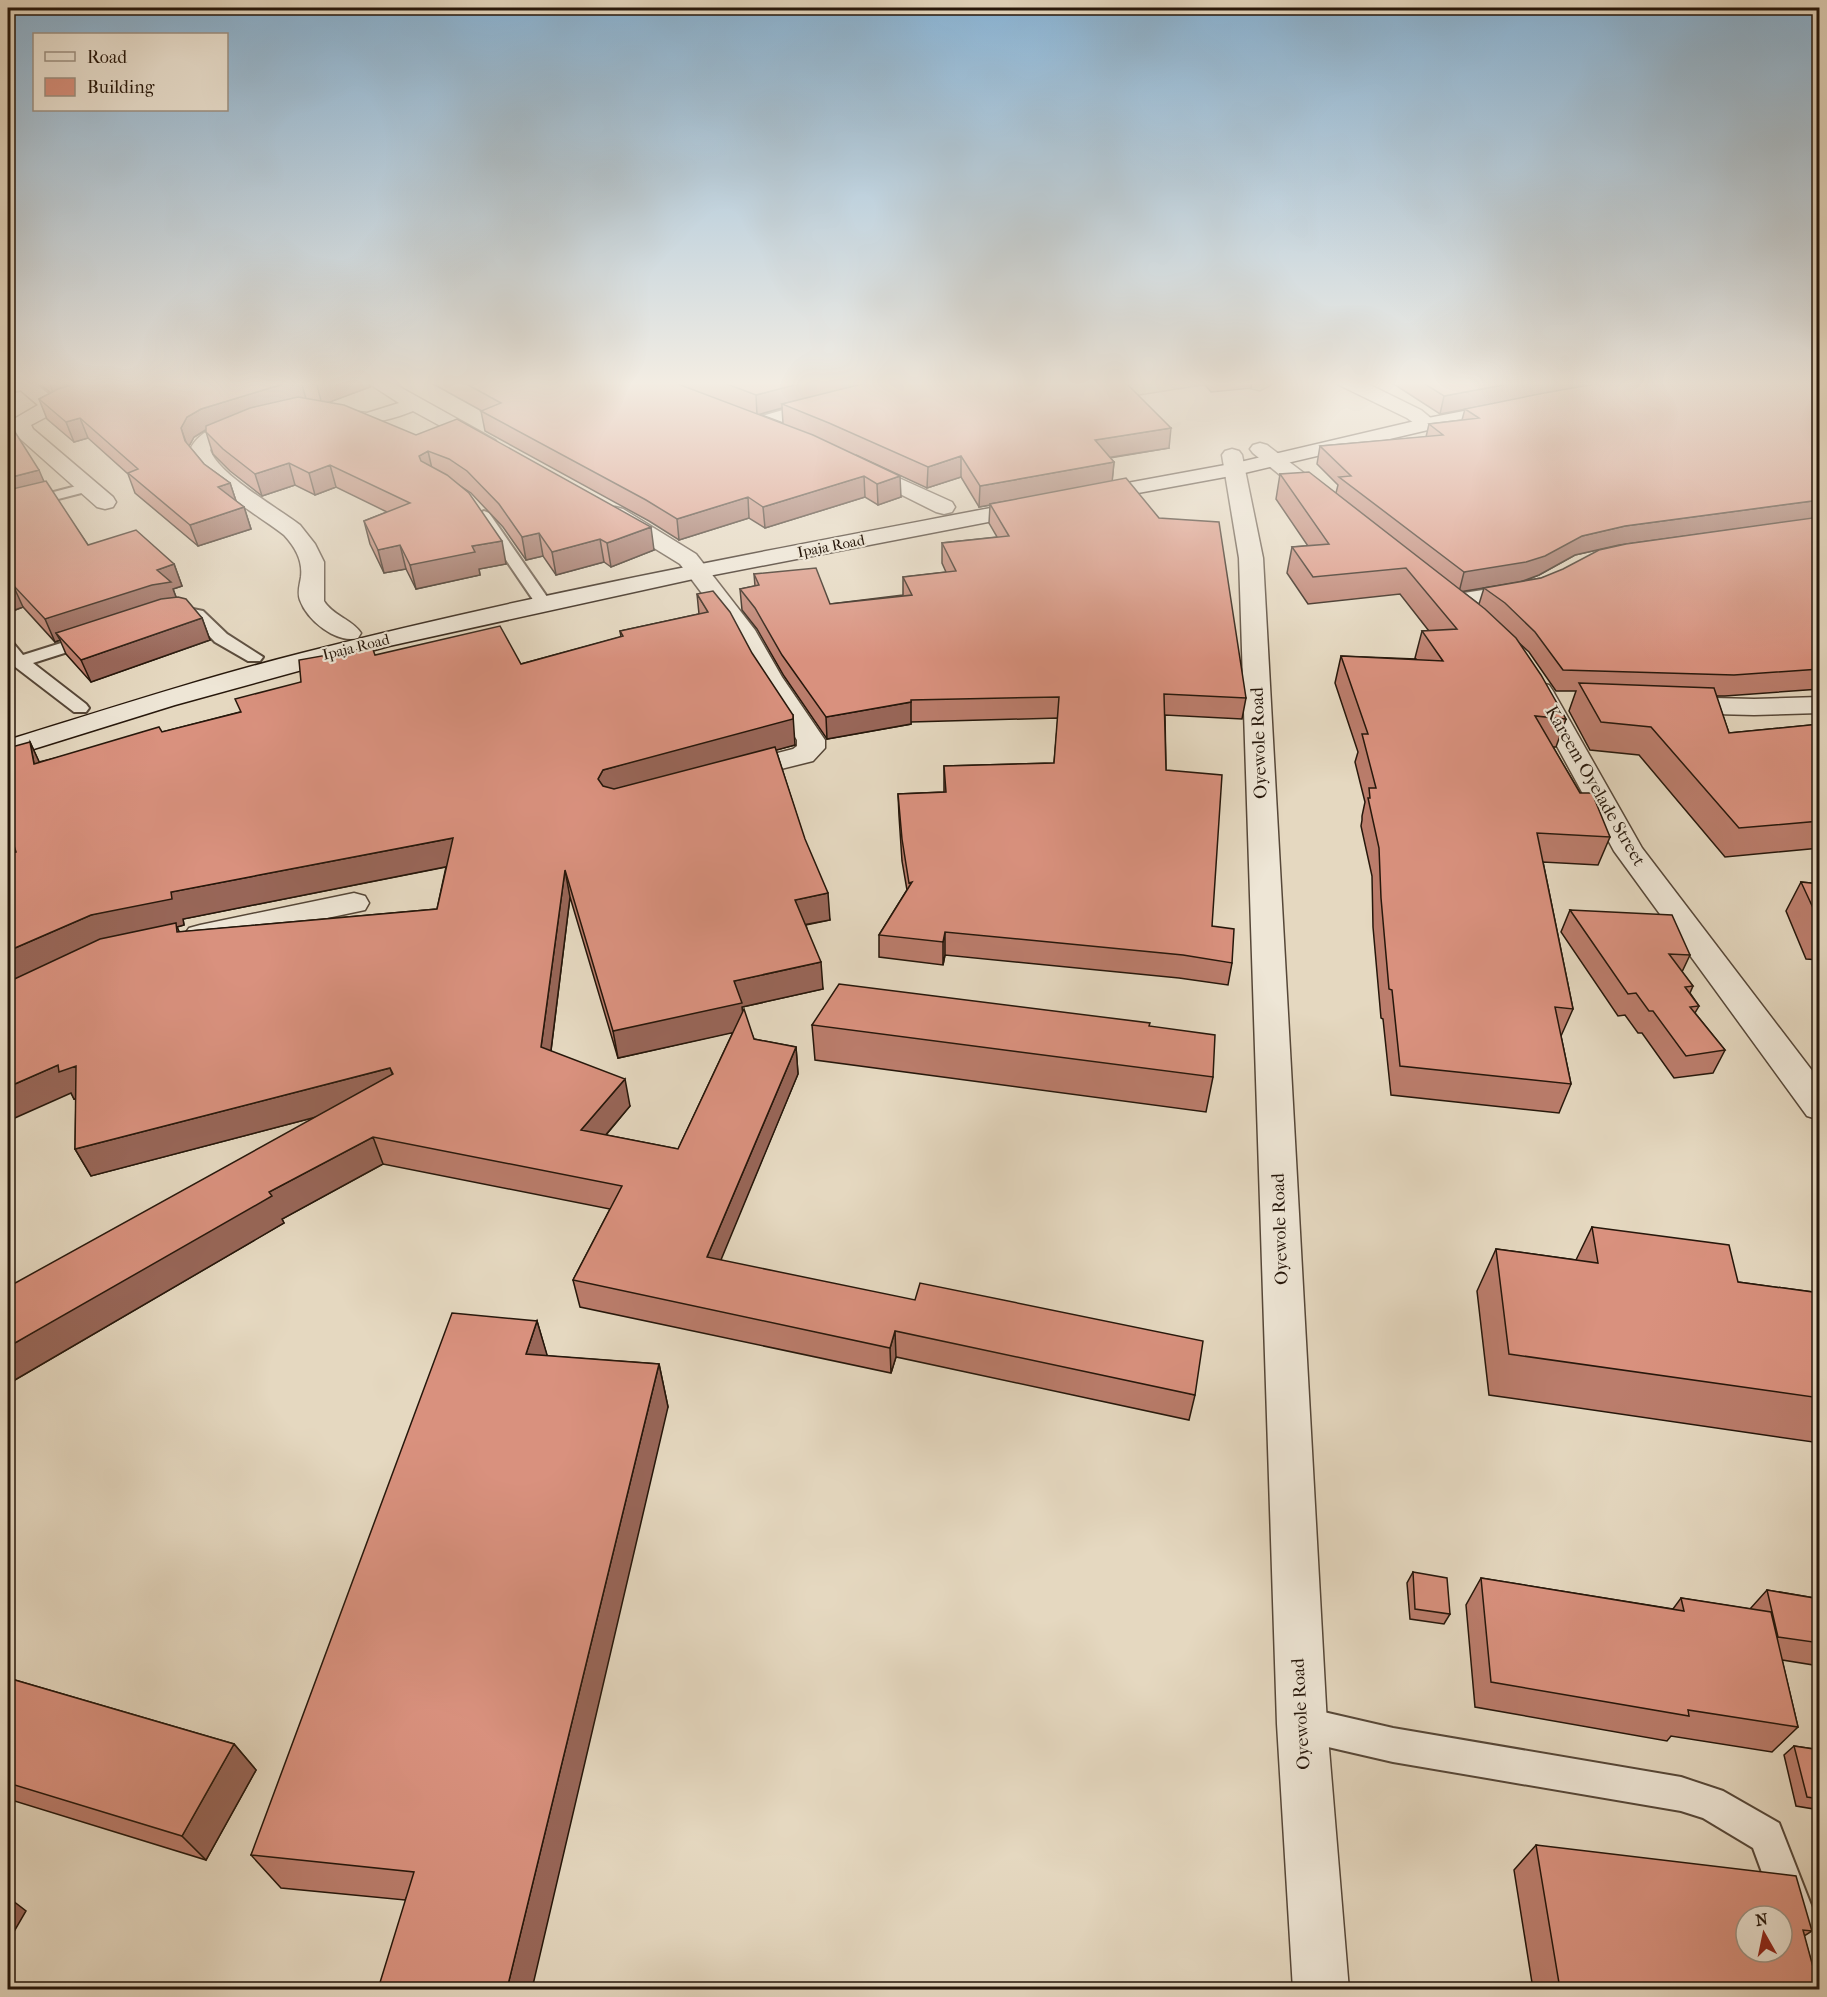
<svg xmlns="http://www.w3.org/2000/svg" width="1827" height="1997" font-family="'IM FELL French Canon',serif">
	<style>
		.green { fill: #bdbc8d; stroke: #726a4c; stroke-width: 1.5 }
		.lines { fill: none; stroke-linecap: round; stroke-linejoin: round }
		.service-casing { stroke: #564738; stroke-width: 4 }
		.minor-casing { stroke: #564738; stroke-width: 3 }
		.secondary-casing { stroke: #26170b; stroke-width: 3 }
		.service { fill: #eee6d6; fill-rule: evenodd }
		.minor { fill: #eee6d6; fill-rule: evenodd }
		.secondary { fill: #eee6d6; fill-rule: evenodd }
		.wall { fill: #bb7d6c; stroke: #26170b; stroke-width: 1.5; fill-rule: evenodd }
		.shaded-wall { fill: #986658; stroke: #26170b; stroke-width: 1.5 }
		.building { fill: #d9917e; stroke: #26170b; stroke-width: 1.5; fill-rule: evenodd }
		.labels { text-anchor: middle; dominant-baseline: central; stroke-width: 4.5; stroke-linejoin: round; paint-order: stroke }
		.far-street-label { font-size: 15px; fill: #26170b; stroke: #eee6d6 }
		.street-label { font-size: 18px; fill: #26170b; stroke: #eee6d6 }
	</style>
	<rect width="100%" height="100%" fill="#e5d8c0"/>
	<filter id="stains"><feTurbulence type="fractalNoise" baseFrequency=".00333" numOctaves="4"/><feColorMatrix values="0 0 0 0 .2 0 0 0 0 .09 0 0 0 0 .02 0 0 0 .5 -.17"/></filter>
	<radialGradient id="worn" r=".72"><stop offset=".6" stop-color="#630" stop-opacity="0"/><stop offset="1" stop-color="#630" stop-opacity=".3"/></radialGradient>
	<path class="green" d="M 978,381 L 1279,381 L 1260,391 L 1221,382 L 1133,396 Z"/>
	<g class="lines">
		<defs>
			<path id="service" d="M 22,381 L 28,382 L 30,385 L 28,388 L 8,393 L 8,385 Z
				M 88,483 L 95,487 L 93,490 L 8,512 L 8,504 Z
				M 484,511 L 489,513 L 552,604 L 550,607 L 544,609 L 536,604 L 476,516 Z
				M 183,607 L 203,611 L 227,634 L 263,657 L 260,661 L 248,661 L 215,642 L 192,618 L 170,618 L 162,613 L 164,609 Z
				M 93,633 L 99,634 L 101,638 L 99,642 L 33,663 L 86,704 L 89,708 L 86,712 L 74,712 L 14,666 L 8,658 L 8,643 L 14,644 L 23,655 Z
				M 1302,1707 L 1393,1728 L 1681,1777 L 1723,1791 L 1779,1823 L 1820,1928 L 1820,1990 L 1806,1990 L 1782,1926 L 1782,1916 L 1778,1916 L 1753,1848 L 1703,1818 L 1681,1811 L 1393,1762 L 1302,1741 L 1290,1736 L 1285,1724 L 1290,1712 Z"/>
			<path id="minor" d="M 10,381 L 32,381 L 54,398 L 108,381 L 138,381 L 136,385 L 65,407 L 31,425 L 33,429 L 113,497 L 116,502 L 113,507 L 105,509 L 97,507 L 16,435 L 11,423 L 14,419 L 38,405 Z
				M 365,381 L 389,381 L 495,440 L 498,444 L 495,448 L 481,448 L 413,411 C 383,423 358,427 326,419 L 323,415 L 326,411 L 333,409 L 367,413 L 399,403 Z
				M 1337,381 L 1362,381 L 1421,410 L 1438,424 L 1435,428 L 1421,428 L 1407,418 L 1339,385 Z
				M 825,398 L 832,400 L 835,404 L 832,408 L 758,429 L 751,427 L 748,423 L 751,419 Z
				M 250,417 L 257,419 L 260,423 L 257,427 L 214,445 L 210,450 C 219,475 278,508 300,525 L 315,544 L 324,562 L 324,601 C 333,616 352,619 361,633 L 358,638 C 336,644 307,620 300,600 C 297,592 300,584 301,577 C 303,560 295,547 284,535 C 256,513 201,484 190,450 C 199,428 229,422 250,417 Z
				M 1260,443 L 1267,445 L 1334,496 L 1337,501 L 1334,506 L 1326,508 L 1318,506 L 1253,453 L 1250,449 L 1253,445 Z
				M 1232,449 L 1239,451 L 1242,455 L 1263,558 L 1327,1724 L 1349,1990 L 1293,1990 L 1277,1724 L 1239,558 L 1222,455 L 1225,451 Z
				M 859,460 L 952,502 L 955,507 L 952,512 L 944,514 L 936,512 L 852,470 L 849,466 L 852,462 Z
				M 615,507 L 623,509 L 696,554 L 755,630 L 782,677 L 825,740 L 825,748 L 813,761 L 737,780 L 727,778 L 723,772 L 727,766 L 793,749 L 797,746 L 797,740 L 756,677 L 734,636 L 680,564 L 607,519 L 604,514 L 607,509 Z
				M 1527,583 L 1535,585 L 1539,590 L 1535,595 L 1451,609 L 1442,607 L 1439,602 L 1442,597 L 1451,595 Z
				M 1540,683 L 1549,685 L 1553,691 L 1642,848 L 1820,1081 L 1820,1120 L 1807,1116 L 1614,851 L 1527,691 L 1531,685 Z
				M 1674,697 L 1754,699 L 1820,697 L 1820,713 L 1754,715 L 1674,713 L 1665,711 L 1661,705 L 1665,699 Z
				M 354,893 L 365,896 L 369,903 L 365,910 L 200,945 L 189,942 L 184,935 L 189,928 L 200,925 Z"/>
			<path id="secondary" d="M 1505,403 L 1512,405 L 1515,409 L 1512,413 L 1428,430 L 1236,475 L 1089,502 L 1081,501 L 1078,496 L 1081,491 L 1089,490 L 1236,463 L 1428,418 Z
				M 1032,500 L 1040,502 L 1043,507 L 1040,512 L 698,578 L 389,646 L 175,705 L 8,757 L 8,740 C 105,710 203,678 302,653 C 543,591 788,547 1032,500 Z"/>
		</defs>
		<use href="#service" class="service-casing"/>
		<use href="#minor" class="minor-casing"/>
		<use href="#secondary" class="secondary-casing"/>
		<use href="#service" class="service"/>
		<use href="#minor" class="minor"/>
		<use href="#secondary" class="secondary"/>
	</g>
	<path class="wall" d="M 36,381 L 369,381 L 370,387 L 328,402 L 654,550 L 611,567 L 604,562 L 556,575 L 543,556 L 526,560 L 503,527 L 471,493 L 459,485 L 506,564 L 479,569 L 480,575 L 416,589 L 406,569 L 384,573 L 370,544 L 364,521 L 387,512 L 336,487 L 315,495 L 295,485 L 262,496 L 230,471 L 213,454 L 206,432 L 206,430 L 194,437 L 189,446 L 204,464 L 230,483 L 236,501 L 244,507 L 251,529 L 198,546 L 135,493 L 128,474 L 88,438 L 74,442 L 47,419 L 39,399 L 51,393 Z
		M 425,381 L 670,381 L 682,386 L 674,381 L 1124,381 L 1169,448 L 1110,458 L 1114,462 L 1112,481 L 1246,698 L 1242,719 L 1165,715 L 1166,770 L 1212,926 L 1232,963 L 1228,985 L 1179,978 L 945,955 L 943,965 L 879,957 L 879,935 L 907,890 L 902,861 L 899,816 L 898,794 L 944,792 L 944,766 L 1054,763 L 1058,718 L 911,722 L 911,724 L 827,739 L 784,676 L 757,629 L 742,610 L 740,589 L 755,586 L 754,574 L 830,604 L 903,595 L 903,577 L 946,572 L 942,563 L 942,543 L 997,537 L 989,523 L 990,505 L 979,507 L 961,477 L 927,488 L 856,455 L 901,497 L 878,505 L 865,497 L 765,528 L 749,518 L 679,540 L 649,521 L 485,431 L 481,411 L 482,411 L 435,385 ZM 782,408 L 783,423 L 759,414 Z
		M 1202,381 L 1252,381 L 1251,388 L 1211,392 Z
		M 1389,381 L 1820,381 L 1820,689 L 1725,696 L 1716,696 L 1729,733 L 1820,724 L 1820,848 L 1725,857 L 1639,755 L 1590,750 L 1569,711 L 1576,691 L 1556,691 L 1529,652 L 1518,642 L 1566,719 L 1556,747 L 1553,747 L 1580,793 L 1610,837 L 1598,865 L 1543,862 L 1573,1009 L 1561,1036 L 1571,1084 L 1559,1113 L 1391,1095 L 1383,1019 L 1381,1018 L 1373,927 L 1372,876 L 1361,826 L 1362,820 L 1362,816 L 1365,802 L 1355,762 L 1358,752 L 1335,683 L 1341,656 L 1416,659 L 1415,658 L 1422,631 L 1429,631 L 1400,594 L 1308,604 L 1287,573 L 1292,547 L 1308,546 L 1276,499 L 1280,474 L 1336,493 L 1338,485 L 1317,464 L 1320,446 L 1426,437 L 1429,424 L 1462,420 L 1465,409 L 1440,414 ZM 1744,528 L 1541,578 L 1524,581 L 1539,575 L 1575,555 L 1619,545 ZM 1486,587 L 1484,588 L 1479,604 L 1462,591 Z
		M 8,421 L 44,482 L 88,545 L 174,564 L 182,586 L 173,589 L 176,597 L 202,618 L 210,640 L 91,682 L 66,654 L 60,640 L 55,642 L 23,607 L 15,610 L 8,602 Z
		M 697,594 L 795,745 L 776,750 L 830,920 L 806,925 L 823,989 L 742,1007 L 743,1012 L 754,1039 L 796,1047 L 798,1074 L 720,1260 L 1195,1395 L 1189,1420 L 896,1357 L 891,1373 L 580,1307 L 573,1280 L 610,1209 L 383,1164 L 282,1219 L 284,1223 L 8,1384 L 316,1117 L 91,1176 L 75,1149 L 76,1098 L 74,1099 L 71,1093 L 9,897 L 8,896 L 8,854 L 16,852 L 30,742 L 39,762 L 162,732 L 240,712 L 301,682 L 375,655 L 521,664 L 621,637 L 620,631 L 699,614 ZM 446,867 L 437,909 L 179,932 L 177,927 L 184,925 L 183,919 ZM 570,897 L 618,1058 L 733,1032 L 678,1149 L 606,1135 L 630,1106 L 551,1051 Z
		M 1801,882 L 1820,884 L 1820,960 L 1806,959 L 1786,911 Z
		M 1570,910 L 1690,955 L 1682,972 L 1693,986 L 1690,993 L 1699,1006 L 1695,1013 L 1725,1050 L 1713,1073 L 1674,1078 L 1642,1033 L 1638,1033 L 1625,1015 L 1618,1016 L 1561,932 Z
		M 812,1025 L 1149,1026 L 1213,1077 L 1206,1112 L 815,1060 Z
		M 1592,1227 L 1738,1282 L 1820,1293 L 1820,1443 L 1489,1395 L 1477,1291 L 1496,1249 L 1576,1260 Z
		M 537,1321 L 547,1356 L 659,1364 L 668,1407 L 405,1900 L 281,1888 L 251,1855 Z
		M 1413,1572 L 1450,1614 L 1444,1624 L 1410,1619 L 1407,1583 Z
		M 1481,1578 L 1673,1609 L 1681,1598 L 1750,1609 L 1767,1590 L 1820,1599 L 1820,1666 L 1782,1660 L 1798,1727 L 1772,1752 L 1671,1736 L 1667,1741 L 1475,1707 L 1466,1605 Z
		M 8,1678 L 234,1744 L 256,1770 L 206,1860 L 8,1799 Z
		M 1794,1746 L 1820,1750 L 1820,1810 L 1796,1806 L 1784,1755 Z
		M 1536,1845 L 1812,1931 L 1804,1936 L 1819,1989 L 1533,1989 L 1514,1870 Z"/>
	<path class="shaded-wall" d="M 49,381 L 99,381 L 54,396 Z
		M 326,381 L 369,381 L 370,387 L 322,405 L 317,385 Z
		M 809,381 L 886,381 L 782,404 L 782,408 L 757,415 L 756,395 Z
		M 1524,381 L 1611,381 L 1440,414 L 1444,396 Z
		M 301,382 L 307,402 L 207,429 L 194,437 L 188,448 L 181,428 L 187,417 L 201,409 L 283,384 Z
		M 80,418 L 88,438 L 74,442 L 66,422 Z
		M 1171,428 L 1169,448 L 1093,460 L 1095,440 Z
		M 428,451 L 433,473 L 424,478 L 419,456 Z
		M 961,456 L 961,477 L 927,488 L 928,467 Z
		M 1114,462 L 1112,483 L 990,504 L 990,505 L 979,507 L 980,486 Z
		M 289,463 L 295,485 L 262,496 L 255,474 Z
		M 330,465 L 336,487 L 315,495 L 309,473 Z
		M 39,470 L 48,491 L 8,502 L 8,478 Z
		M 864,476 L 865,497 L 765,528 L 763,507 Z
		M 900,476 L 901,497 L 878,505 L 877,484 Z
		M 230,483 L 237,504 L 218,487 Z
		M 748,497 L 749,518 L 679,540 L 677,519 Z
		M 1820,500 L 1820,518 L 1619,545 L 1575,555 L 1539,575 L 1520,582 L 1459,592 L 1464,572 L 1582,536 L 1625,526 Z
		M 244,507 L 251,529 L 198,546 L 190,525 Z
		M 651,527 L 654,550 L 611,567 L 607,543 Z
		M 539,533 L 543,556 L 526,560 L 522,537 Z
		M 600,539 L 604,562 L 556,575 L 552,552 Z
		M 502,541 L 506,564 L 479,569 L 480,575 L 416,589 L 410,565 L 472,546 Z
		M 400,545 L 406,569 L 384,573 L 378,550 Z
		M 174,564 L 182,586 L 173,589 L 179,605 L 56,633 L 60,640 L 55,642 L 45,619 L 157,570 Z
		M 13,585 L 23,607 L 15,610 L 8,594 L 8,586 Z
		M 202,618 L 210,640 L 91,682 L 81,660 Z
		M 911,702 L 911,724 L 827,739 L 826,717 Z
		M 793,715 L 795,745 L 607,796 L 598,779 L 603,770 Z
		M 30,742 L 42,768 L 34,764 Z
		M 453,838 L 460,864 L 183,919 L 184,925 L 177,927 L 188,950 L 8,985 L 8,951 L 91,915 L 171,892 Z
		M 565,870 L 570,897 L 548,1074 L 541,1047 Z
		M 828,893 L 830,920 L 797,926 L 795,900 Z
		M 945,932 L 945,955 L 943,965 L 943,942 Z
		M 821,962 L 823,989 L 742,1007 L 745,1030 L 618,1058 L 613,1031 L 734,981 Z
		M 796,1047 L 798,1074 L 711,1284 L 707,1257 Z
		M 58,1065 L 76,1066 L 91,1093 L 74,1099 L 71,1093 L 8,1121 L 8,1087 Z
		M 390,1068 L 400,1095 L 91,1176 L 75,1149 Z
		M 625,1079 L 630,1106 L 587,1157 L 581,1130 Z
		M 373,1137 L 383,1164 L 282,1219 L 284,1223 L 8,1384 L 8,1347 L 269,1192 Z
		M 537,1321 L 550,1365 L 526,1354 Z
		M 895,1331 L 896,1357 L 891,1373 L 890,1348 Z
		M 659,1364 L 668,1407 L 532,1989 L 507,1989 Z
		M 234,1744 L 256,1770 L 206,1860 L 182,1836 Z
		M 8,1897 L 26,1911 L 8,1942 Z"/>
	<path class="building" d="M 84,381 L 326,381 L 317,385 L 301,382 L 283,384 L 201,409 L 187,417 L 181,428 L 185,441 L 204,464 L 230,483 L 218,487 L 244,507 L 190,525 L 128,473 L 138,469 L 80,418 L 66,422 L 39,399 L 58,389 Z
		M 461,381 L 670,381 L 813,435 L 900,476 L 877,484 L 864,476 L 763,507 L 748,497 L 677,519 L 646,500 L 481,411 L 501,403 Z
		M 719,381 L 809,381 L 756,395 Z
		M 874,381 L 1124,381 L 1171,428 L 1095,440 L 1114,462 L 980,486 L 961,456 L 928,467 L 829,423 L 782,404 Z
		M 1420,381 L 1524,381 L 1444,396 Z
		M 1612,381 L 1820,381 L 1820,500 L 1625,526 L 1582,536 L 1545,556 L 1526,562 L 1464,572 L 1339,477 L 1351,476 L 1320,446 L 1443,435 L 1429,424 L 1479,418 L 1465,409 L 1544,393 Z
		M 298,397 L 344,405 L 416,435 L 457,419 L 651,527 L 607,543 L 600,539 L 552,552 L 539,533 L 522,537 L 499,504 L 467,471 L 449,459 L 428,451 L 419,456 L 421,461 L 447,475 L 469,493 L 502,541 L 472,546 L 475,552 L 410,565 L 400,545 L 378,550 L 364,521 L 410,503 L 330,465 L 309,473 L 289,463 L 255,474 L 223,449 L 206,432 L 206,426 L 250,408 Z
		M 8,421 L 39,470 L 8,478 Z
		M 1309,472 L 1485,609 L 1516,638 L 1541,675 L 1566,719 L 1535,716 L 1580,793 L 1592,793 L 1610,837 L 1537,833 L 1573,1009 L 1555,1007 L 1571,1084 L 1400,1066 L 1392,990 L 1389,989 L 1381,898 L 1379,848 L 1368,798 L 1370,798 L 1369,788 L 1376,788 L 1362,734 L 1368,734 L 1341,656 L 1443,661 L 1422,631 L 1457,629 L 1406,568 L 1313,577 L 1292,547 L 1329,544 L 1280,474 Z
		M 1126,478 L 1159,518 L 1219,522 L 1246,698 L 1164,694 L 1166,770 L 1222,775 L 1212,926 L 1234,929 L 1232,963 L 1183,955 L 945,932 L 943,942 L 879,935 L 912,882 L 909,883 L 902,839 L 898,794 L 946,792 L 944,766 L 1054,763 L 1059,697 L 911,700 L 911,702 L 826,717 L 782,655 L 755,608 L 740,589 L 759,585 L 754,574 L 816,568 L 830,604 L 912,595 L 903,577 L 956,571 L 942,543 L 1009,536 L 990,504 Z
		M 46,481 L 88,545 L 136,530 L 174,564 L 157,570 L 171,582 L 152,585 L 45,619 L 13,585 L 8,586 L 8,490 Z
		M 1820,517 L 1820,669 L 1734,675 L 1563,670 L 1535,632 L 1505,603 L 1484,588 L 1541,578 L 1563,569 L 1599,550 L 1626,544 Z
		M 713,591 L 730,612 L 752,653 L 793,715 L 793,719 L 603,770 L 598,779 L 603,786 L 614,789 L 775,747 L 805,839 L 828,893 L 795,900 L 821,962 L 734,981 L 742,1003 L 613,1031 L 565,870 L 541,1047 L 625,1079 L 581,1130 L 678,1149 L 744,1009 L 754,1039 L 796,1047 L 707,1257 L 915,1300 L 920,1283 L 1203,1341 L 1195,1395 L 895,1331 L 890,1348 L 573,1280 L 622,1186 L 373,1137 L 269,1192 L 272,1196 L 8,1347 L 8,1287 L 393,1074 L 390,1068 L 75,1149 L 76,1066 L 59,1072 L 58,1065 L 8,1087 L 8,982 L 100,939 L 176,923 L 177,932 L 437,909 L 453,838 L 171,892 L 172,899 L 91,915 L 8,951 L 8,900 L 11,888 L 8,878 L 8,854 L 16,852 L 8,827 L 8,748 L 30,742 L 34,764 L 159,727 L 162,732 L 241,712 L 235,699 L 301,682 L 299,660 L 372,647 L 375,655 L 500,626 L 521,664 L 623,636 L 620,631 L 708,612 L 697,594 Z
		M 178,597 L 186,599 L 202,618 L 81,660 L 56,633 L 161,599 Z
		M 1579,683 L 1714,688 L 1729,733 L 1820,724 L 1820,821 L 1739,828 L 1651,727 L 1601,722 Z
		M 1801,882 L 1820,884 L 1820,923 Z
		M 1570,910 L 1672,915 L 1690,955 L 1669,954 L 1693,986 L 1685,987 L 1699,1006 L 1690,1007 L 1725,1050 L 1686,1056 L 1653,1011 L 1649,1011 L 1636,993 L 1628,994 Z
		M 839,984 L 1150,1023 L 1149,1026 L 1215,1035 L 1213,1077 L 812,1025 Z
		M 1592,1227 L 1729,1245 L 1738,1282 L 1820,1293 L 1820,1398 L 1509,1354 L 1496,1249 L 1598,1263 Z
		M 452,1313 L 537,1321 L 526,1354 L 659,1364 L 507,1989 L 378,1989 L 414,1872 L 251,1855 Z
		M 1413,1572 L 1447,1578 L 1450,1614 L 1415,1609 Z
		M 1481,1578 L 1684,1611 L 1681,1598 L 1771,1612 L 1798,1727 L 1688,1710 L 1689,1716 L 1491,1682 Z
		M 1767,1590 L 1820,1599 L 1820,1643 L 1778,1637 Z
		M 8,1678 L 234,1744 L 182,1836 L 8,1783 Z
		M 1794,1746 L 1820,1750 L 1820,1799 L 1807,1797 Z
		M 1536,1845 L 1796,1876 L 1812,1931 L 1803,1930 L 1819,1989 L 1560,1989 ZM 1746,1916 L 1782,1916 L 1782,1952 L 1746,1952 Z"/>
	<linearGradient id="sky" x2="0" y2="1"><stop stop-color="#89b5d7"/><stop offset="0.58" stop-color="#f3ede3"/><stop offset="1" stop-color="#f3ede3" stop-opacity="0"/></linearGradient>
	<rect width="1827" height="661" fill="url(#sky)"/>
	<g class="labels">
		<g class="far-street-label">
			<text transform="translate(831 546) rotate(-11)">Ipaja Road</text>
			<text transform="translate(356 647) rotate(-14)">Ipaja Road</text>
		</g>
		<g class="street-label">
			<text transform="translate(1259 743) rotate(-92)">Oyewole Road</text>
			<text transform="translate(1595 786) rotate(60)">Kareem Oyelade Street</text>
			<text transform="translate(1280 1229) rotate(-92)">Oyewole Road</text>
			<text transform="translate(1301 1714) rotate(-93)">Oyewole Road</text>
		</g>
	</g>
	<rect width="1827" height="1997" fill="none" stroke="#e5d8c0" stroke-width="30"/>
	<rect x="9" y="9" width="1809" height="1979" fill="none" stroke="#26170b" stroke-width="3"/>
	<rect x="15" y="15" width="1797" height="1967" fill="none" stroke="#26170b" stroke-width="1.5"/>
	<rect x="33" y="33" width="195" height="78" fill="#eee6d6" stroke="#9e9385" stroke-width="1.5"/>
	<rect x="45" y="52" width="30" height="9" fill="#eee6d6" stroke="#9e9385" stroke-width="1.5"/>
	<text x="87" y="63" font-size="18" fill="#26170b">Road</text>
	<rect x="45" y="78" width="30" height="18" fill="#d9917e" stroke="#9e9385" stroke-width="1.5"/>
	<text x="87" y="93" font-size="18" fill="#26170b">Building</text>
	<g transform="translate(1764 1934) rotate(351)"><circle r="28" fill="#eee6d6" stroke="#9e9385" stroke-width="1.5"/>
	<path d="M0-4.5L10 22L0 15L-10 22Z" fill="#8f2418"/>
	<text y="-9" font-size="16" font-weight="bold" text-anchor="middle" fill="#26170b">N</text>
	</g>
	<rect width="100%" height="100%" filter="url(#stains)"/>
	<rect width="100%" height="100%" fill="url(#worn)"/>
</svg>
